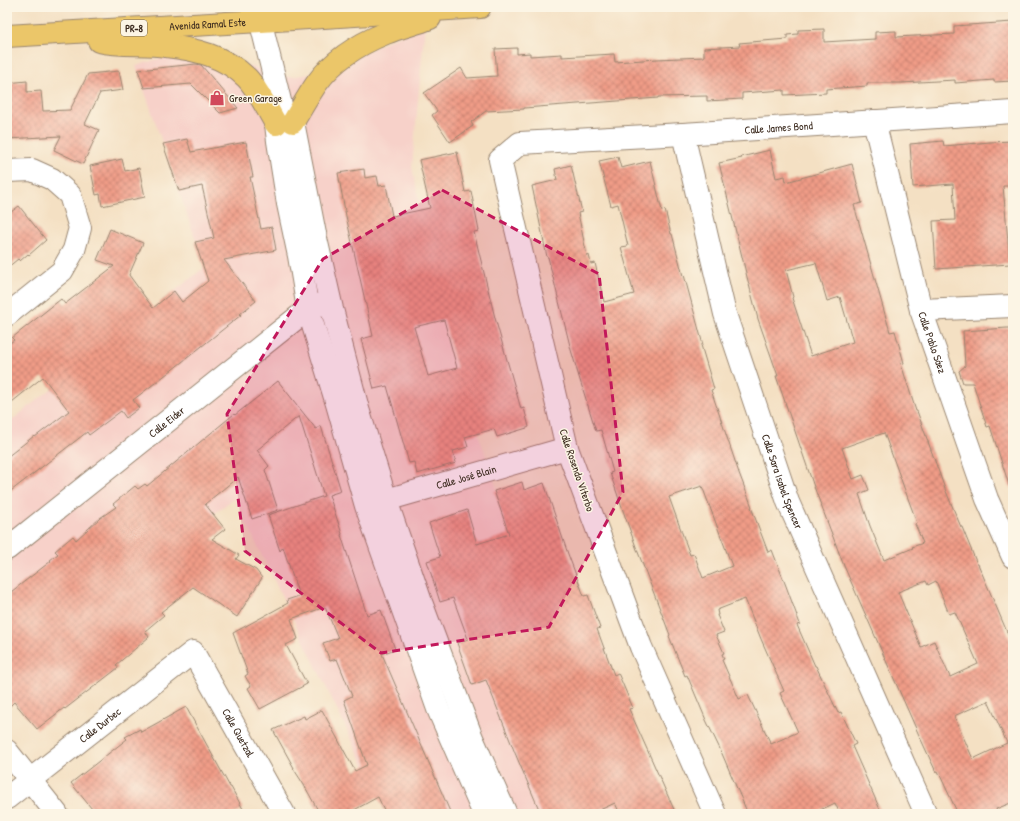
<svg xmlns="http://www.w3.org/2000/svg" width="1020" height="821" font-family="'Patrick Hand',sans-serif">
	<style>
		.built { fill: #f7d1c9 }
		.building { fill: url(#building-cross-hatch); fill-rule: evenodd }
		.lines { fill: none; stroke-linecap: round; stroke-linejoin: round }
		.minor-casing { stroke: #988570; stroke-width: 24 }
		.major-casing { stroke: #988570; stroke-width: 24 }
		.minor { stroke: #fff; stroke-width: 22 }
		.major { stroke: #ebc669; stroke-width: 22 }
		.marked { fill: #c2185b; fill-opacity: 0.2; stroke: #c2185b; stroke-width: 3; stroke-dasharray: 8 5; stroke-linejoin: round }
		.labels { text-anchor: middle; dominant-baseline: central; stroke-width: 3; stroke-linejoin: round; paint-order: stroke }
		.shield { fill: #fcf5e5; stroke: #75675a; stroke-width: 1 }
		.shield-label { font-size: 10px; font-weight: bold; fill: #3b2a1e }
		.street-label { font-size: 11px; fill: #3b2a1e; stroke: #fcf5e5 }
		.poi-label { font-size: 11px; fill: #3b2a1e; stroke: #fcf5e5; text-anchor: start }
	</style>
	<defs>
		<pattern id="building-cross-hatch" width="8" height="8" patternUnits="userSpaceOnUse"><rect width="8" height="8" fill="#f09c87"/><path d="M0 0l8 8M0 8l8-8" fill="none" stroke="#c47f6e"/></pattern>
	</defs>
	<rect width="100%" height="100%" fill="#fcf5e5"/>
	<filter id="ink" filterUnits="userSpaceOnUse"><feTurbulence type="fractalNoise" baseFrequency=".025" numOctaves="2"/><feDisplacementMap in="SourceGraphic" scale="8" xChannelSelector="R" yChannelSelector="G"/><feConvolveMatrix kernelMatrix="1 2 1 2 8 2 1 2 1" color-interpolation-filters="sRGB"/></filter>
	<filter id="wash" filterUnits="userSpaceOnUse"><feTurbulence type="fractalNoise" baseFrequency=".012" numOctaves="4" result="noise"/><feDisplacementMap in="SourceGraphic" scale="16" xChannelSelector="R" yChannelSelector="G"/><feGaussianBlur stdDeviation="0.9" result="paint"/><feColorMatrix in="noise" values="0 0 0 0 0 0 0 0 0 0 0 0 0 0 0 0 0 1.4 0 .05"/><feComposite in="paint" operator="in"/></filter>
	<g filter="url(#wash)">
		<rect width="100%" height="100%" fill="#f4e0c3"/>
		<path class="built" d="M 425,23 L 412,167 L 450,349 L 525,573 L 625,814 L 388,814 L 234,498 L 7,679 L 7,424 L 205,267 L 136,66 L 188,49 L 289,77 L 325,72 Z"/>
		<g id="blocks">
			<path class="building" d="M 1013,22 L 1013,81 L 994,82 L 994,80 L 955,83 L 955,80 L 901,83 L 867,83 L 867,86 L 826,89 L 826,93 L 784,95 L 784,90 L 742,93 L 742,99 L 707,101 L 707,96 L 658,97 L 658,98 L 524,108 L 524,109 L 486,111 L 471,122 L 473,126 L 450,142 L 432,115 L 437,111 L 424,93 L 461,68 L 467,78 L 497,76 L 495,49 L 517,48 L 517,54 L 530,53 L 530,56 L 562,54 L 562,57 L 614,54 L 615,62 L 657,59 L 704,57 L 704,48 L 740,46 L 739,43 L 787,39 L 787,35 L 798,34 L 798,30 L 824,29 L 824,42 L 875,39 L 875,32 L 896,31 L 896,37 L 954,34 L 954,26 Z
				M 196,64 L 201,65 L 238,108 L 220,113 L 191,84 L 144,88 L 138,70 Z
				M 119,71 L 123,90 L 100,93 L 85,124 L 99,130 L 83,164 L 54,150 L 61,136 L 7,139 L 7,83 L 27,81 L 27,92 L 41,91 L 43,111 L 70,110 L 88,74 Z
				M 187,139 L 191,152 L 246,142 L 253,177 L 250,177 L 261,229 L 272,227 L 276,250 L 224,260 L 256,301 L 240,314 L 241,315 L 177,366 L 133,400 L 139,408 L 126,418 L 121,411 L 89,435 L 87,432 L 7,494 L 7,457 L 34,436 L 35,437 L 69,411 L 43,377 L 7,406 L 7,345 L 14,340 L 12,338 L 61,299 L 65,304 L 114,266 L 97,260 L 110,229 L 143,243 L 129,275 L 153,308 L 174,291 L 182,302 L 208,281 L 195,242 L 214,238 L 202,186 L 179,191 L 163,144 Z
				M 943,141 L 944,146 L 990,142 L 1013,141 L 1013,186 L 1003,186 L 1010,264 L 936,269 L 933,221 L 955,220 L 953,184 L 913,187 L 910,144 Z
				M 770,150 L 776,178 L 785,176 L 786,182 L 852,164 L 862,203 L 854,205 L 890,332 L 895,331 L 904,363 L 901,364 L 916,411 L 917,411 L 945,489 L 961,527 L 962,527 L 977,564 L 978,564 L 1013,646 L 1013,802 L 996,809 L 998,814 L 958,814 L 938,771 L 936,772 L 918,733 L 844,566 L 813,484 L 785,402 L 776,376 L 778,376 L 758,319 L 747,277 L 719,163 L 742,158 L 741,157 ZM 816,263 L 827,301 L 840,297 L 853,342 L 811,356 L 792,298 L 793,297 L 786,270 ZM 884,433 L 917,523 L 915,524 L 923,543 L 912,547 L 913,548 L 884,560 L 870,526 L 859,494 L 869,490 L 863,475 L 853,479 L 842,448 ZM 926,581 L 928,585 L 936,581 L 949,614 L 955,612 L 978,664 L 950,677 L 934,641 L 921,647 L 898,592 ZM 988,701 L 1007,743 L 973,759 L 954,716 Z
				M 457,152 L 465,192 L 471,191 L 479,231 L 474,232 L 495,318 L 521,409 L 524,408 L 529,427 L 527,428 L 497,437 L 494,429 L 465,437 L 468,447 L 453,451 L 456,463 L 417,474 L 414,462 L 409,463 L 387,386 L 374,389 L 361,339 L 373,336 L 346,216 L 338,173 L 364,169 L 365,178 L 377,176 L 379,186 L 386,185 L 392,216 L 430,208 L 419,160 ZM 444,320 L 457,368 L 428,376 L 414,327 Z
				M 618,157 L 621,168 L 650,161 L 662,211 L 665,210 L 671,234 L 672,234 L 683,276 L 684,275 L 703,345 L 701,345 L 714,389 L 711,390 L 739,473 L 752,507 L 751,507 L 768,552 L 772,550 L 786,586 L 800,624 L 797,625 L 815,666 L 816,666 L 838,713 L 841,712 L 856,744 L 852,746 L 882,814 L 840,814 L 835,803 L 812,814 L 748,814 L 720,749 L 706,720 L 687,675 L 685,676 L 669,636 L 670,635 L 636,547 L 621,505 L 610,473 L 613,472 L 601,430 L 596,431 L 579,377 L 571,350 L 548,257 L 547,257 L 532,186 L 557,180 L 555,169 L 571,165 L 582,212 L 578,213 L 587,256 L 589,255 L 591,264 L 595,263 L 604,302 L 634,294 L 621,247 L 628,246 L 618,204 L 611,206 L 599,161 ZM 702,486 L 732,566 L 703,578 L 694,554 L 690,555 L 669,497 ZM 745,599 L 761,639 L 784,691 L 780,693 L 798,732 L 771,744 L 748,695 L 739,699 L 722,660 L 724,659 L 722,654 L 724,653 L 716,635 L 724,632 L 717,615 L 718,615 L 717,610 Z
				M 122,159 L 125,171 L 139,168 L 145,197 L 102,206 L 100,194 L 96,195 L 90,166 Z
				M 19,206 L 46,240 L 29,255 L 28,254 L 20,261 L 18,259 L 7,268 L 7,215 Z
				M 1007,328 L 1013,328 L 1013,487 L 1010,488 L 990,426 L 987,427 L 973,383 L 963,383 L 959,371 L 965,366 L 963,331 Z
				M 278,381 L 316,429 L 321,426 L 341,491 L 329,495 L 342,534 L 341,535 L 367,615 L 381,610 L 395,649 L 382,654 L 451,814 L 386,814 L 378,797 L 347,814 L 320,814 L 304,785 L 293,768 L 294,768 L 273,730 L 304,716 L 305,719 L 322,710 L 355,771 L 367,765 L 344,700 L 352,696 L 337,659 L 330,661 L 323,643 L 338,638 L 325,607 L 291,619 L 298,639 L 286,645 L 307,684 L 260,709 L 248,688 L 251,686 L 245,676 L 248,674 L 233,633 L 288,603 L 287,600 L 299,596 L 283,547 L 280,551 L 268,515 L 324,496 L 299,416 L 257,450 L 269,466 L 265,470 L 278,510 L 252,519 L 238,477 L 205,504 L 225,529 L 212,539 L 239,555 L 236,559 L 256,570 L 262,578 L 237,617 L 193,587 L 161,612 L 164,615 L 145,631 L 149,637 L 116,665 L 118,668 L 65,709 L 64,708 L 37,729 L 14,702 L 7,709 L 7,595 L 51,561 L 50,560 L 58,554 L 55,551 L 73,536 L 76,540 L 100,518 L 116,507 L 113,504 L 135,486 L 138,489 L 145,484 L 147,486 L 234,414 L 235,415 Z
				M 522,482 L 524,490 L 544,483 L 568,554 L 584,596 L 588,595 L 600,628 L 597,629 L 614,675 L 618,673 L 633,708 L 629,709 L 676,814 L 620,814 L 615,803 L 591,814 L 541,814 L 515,753 L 486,680 L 472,685 L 457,643 L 468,639 L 453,598 L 440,602 L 427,561 L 440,557 L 429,523 L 467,510 L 477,544 L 509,534 L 494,491 Z
				M 186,707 L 230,787 L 231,787 L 243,809 L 234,814 L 96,814 L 71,783 L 127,739 L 125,737 L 140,729 L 141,732 Z"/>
		</g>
	</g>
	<g filter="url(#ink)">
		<use href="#blocks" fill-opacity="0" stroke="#988570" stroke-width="1"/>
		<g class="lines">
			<defs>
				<g id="minor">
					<path d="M 257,7 L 282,109 L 293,122 L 315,234 L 332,309 L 358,409 L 386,500 L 421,602 L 472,738 L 506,814"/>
					<path d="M 282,109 L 276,124 L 278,141 L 288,204 L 299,256 L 308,309 L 337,404 L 366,506 L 438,709 L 484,814"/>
					<path id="s1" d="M 874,121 L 921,310 L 987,499 L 1013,557"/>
					<path id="s2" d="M 683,134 L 725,314 L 788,502 L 926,814"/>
					<path d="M 7,171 L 32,170 L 52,179 L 70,195 L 80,228 L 74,250 L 62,271 L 7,315"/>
					<path d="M 921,310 L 1013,306"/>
					<path id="s3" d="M 372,504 L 567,448"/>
					<path id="s4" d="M 7,549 L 308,309 L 321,304"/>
					<path d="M 7,751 L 57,814"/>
					<path id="s5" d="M 7,798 L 193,652 L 284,814"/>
					<path id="s6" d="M 715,814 L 641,647 L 567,448 L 500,160 L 520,143 L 683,134 L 1013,112"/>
				</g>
				<g id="major">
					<path id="s7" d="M 7,36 L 261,21 L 480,7"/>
					<path d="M 99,41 C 121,46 143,43 166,46 C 195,49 225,56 247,78 C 259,91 267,109 276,124"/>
					<path d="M 293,122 C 301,109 308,96 317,83 C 334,59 359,44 386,33 C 400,27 415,24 430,18"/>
				</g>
			</defs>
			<use href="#minor" class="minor-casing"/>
			<use href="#major" class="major-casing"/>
			<use href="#minor" class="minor"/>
			<use href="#major" class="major"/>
		</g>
	</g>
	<path class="marked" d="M 442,190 L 599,274 L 623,492 L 549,627 L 381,653 L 245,551 L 227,414 L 323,259 Z"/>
	<defs>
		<symbol id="shop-bare" viewBox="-9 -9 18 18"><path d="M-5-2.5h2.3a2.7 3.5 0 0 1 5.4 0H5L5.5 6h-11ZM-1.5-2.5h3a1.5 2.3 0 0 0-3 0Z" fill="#d1495b" stroke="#fcf5e5" stroke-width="2.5" paint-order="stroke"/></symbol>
	</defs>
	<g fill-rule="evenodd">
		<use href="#shop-bare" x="206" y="87" width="22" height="22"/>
	</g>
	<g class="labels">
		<rect class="shield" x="121" y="20" width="26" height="16" rx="3"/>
		<g class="shield-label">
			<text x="134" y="28">PR-8</text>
		</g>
		<g class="street-label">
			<text stroke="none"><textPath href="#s7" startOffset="201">Avenida Ramal Este</textPath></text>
			<text stroke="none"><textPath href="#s6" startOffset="976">Calle James Bond</textPath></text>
			<text stroke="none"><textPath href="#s1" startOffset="229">Calle Pablo Sáez</textPath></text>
			<text stroke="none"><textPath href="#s4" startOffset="204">Calle Eider</textPath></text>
			<text transform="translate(577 470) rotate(71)">Calle Rosendo Viterbo</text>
			<text stroke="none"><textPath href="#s3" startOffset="98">Calle José Blain</textPath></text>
			<text stroke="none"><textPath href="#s2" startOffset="362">Calle Sara Isabel Spencer</textPath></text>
			<text stroke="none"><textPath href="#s5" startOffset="118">Calle Durbec</textPath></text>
			<text stroke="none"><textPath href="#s5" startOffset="329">Calle Quetzal</textPath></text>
		</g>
		<g class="poi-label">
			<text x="229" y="98">Green Garage</text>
		</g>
	</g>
	<rect width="1020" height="821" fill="none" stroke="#fcf5e5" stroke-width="24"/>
</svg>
